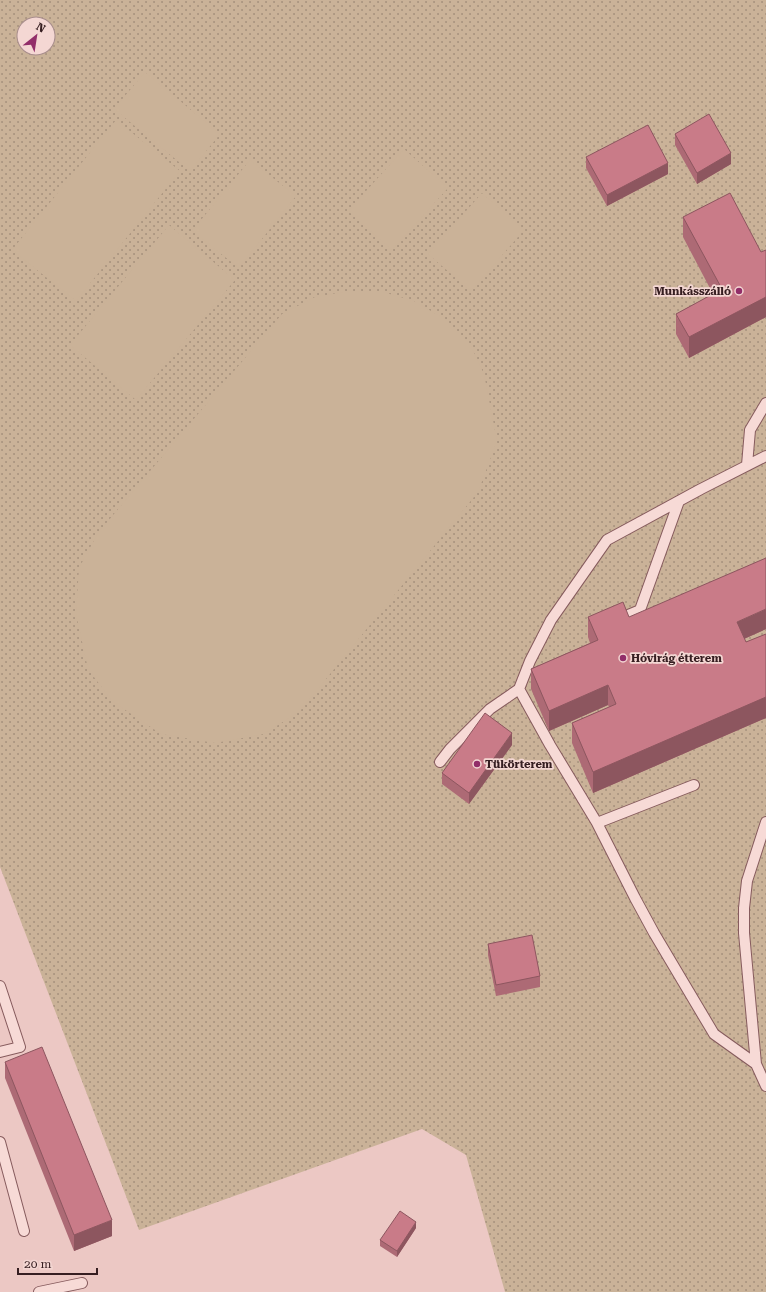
<svg xmlns="http://www.w3.org/2000/svg" width="766" height="1292" font-family="'Roboto Serif',serif">
	<style>
		.grass { fill: url(#grass-dots); fill-rule: evenodd }
		.garden { fill: #cab298 }
		.lines { fill: none; stroke-linecap: round; stroke-linejoin: round }
		.service-casing { stroke: #865b5d; stroke-width: 12 }
		.service { stroke: #f7dad6; stroke-width: 10 }
		.wall { fill: #ad6a75 }
		.shaded-wall { fill: #8d565f }
		.building { fill: #c97b88; stroke: #8d565f }
		.poi-dot { fill: #922e69; stroke: #f4d7d3; stroke-width: 1.5 }
		.labels { text-anchor: middle; dominant-baseline: central; stroke-width: 3.5; stroke-linejoin: round; paint-order: stroke }
		.poi-label { font-size: 11px; font-weight: bold; fill: #361e21; stroke: #f4d7d3; text-anchor: start }
	</style>
	<defs>
		<pattern id="grass-dots" width="8" height="8" patternUnits="userSpaceOnUse"><rect width="8" height="8" fill="#cab298"/><path d="M2 2h.1M6 6h.1" fill="none" stroke="#a5907c" stroke-width="1.8" stroke-linecap="round"/></pattern>
	</defs>
	<rect width="100%" height="100%" fill="#ecc8c4"/>
	<path class="grass" d="M 0,0 L 766,0 L 766,1292 L 505,1292 L 466,1155 L 422,1129 L 139,1230 L 0,867 ZM 24,24 L 48,24 L 48,48 L 24,48 Z"/>
	<path class="garden" d="M 145,72 L 220,134 L 190,171 L 114,109 Z
		M 116,120 L 180,171 L 76,301 L 12,250 Z
		M 404,149 L 448,188 L 392,250 L 348,211 Z
		M 250,160 L 296,196 L 239,268 L 192,231 Z
		M 482,193 L 524,230 L 471,291 L 428,254 Z
		M 169,225 L 235,280 L 136,400 L 70,345 Z
		M 343,292 L 383,292 L 414,301 L 443,318 L 471,346 L 484,374 L 497,441 L 478,492 L 300,711 L 264,734 L 215,743 L 161,734 L 112,701 L 88,669 L 76,614 L 79,568 L 98,533 L 282,314 L 315,297 Z"/>
	<g class="lines">
		<defs>
			<path id="service" d="M 747,465 L 750,430 L 766,403
				M 616,620 L 640,610 L 679,501
				M 440,762 L 450,749 L 490,709 L 519,689
				M 766,822 L 747,881 L 744,908 L 744,933 L 756,1064 L 766,1086
				M 597,823 L 694,785
				M 0,986 L 20,1047 L 0,1052
				M 756,1064 L 714,1034 L 654,933 L 635,898 L 597,823 L 550,745 L 519,689 L 530,661 L 551,620 L 607,540 L 701,489 L 766,456
				M 0,1142 L 24,1231
				M 39,1292 L 82,1283"/>
		</defs>
		<use href="#service" class="service-casing"/>
		<use href="#service" class="service"/>
	</g>
	<path class="wall" d="M 675,134 L 731,164 L 697,184 L 675,145 Z
		M 586,157 L 668,174 L 607,206 L 586,168 Z
		M 683,217 L 761,252 L 766,250 L 766,317 L 689,358 L 676,334 L 676,314 L 713,294 L 683,237 Z
		M 588,617 L 629,617 L 766,629 L 744,639 L 746,642 L 766,634 L 766,718 L 593,793 L 572,743 L 572,723 L 609,707 L 608,705 L 549,731 L 531,689 L 531,669 L 590,643 L 588,637 Z
		M 512,745 L 469,804 L 442,784 L 442,773 Z
		M 488,944 L 540,976 L 540,987 L 496,996 L 488,955 Z
		M 5,1062 L 112,1236 L 74,1251 L 5,1078 Z
		M 416,1228 L 397,1257 L 380,1246 L 380,1240 Z"/>
	<path class="shaded-wall" d="M 731,153 L 731,164 L 697,184 L 697,173 Z
		M 668,163 L 668,174 L 607,206 L 607,195 Z
		M 766,297 L 766,317 L 689,358 L 689,337 Z
		M 766,609 L 766,629 L 737,642 L 737,622 Z
		M 608,685 L 608,705 L 549,731 L 549,711 Z
		M 766,697 L 766,718 L 593,793 L 593,772 Z
		M 512,733 L 512,745 L 469,804 L 469,793 Z
		M 112,1220 L 112,1236 L 74,1251 L 74,1235 Z
		M 416,1222 L 416,1228 L 397,1257 L 397,1251 Z"/>
	<path class="building" d="M 709,114 L 731,153 L 697,173 L 675,134 Z
		M 648,125 L 668,163 L 607,195 L 586,157 Z
		M 730,193 L 761,252 L 766,250 L 766,297 L 689,337 L 676,314 L 722,289 L 683,217 Z
		M 766,558 L 766,609 L 737,622 L 746,642 L 766,634 L 766,697 L 593,772 L 572,723 L 616,704 L 608,685 L 549,711 L 531,669 L 598,640 L 588,617 L 623,602 L 629,617 Z
		M 485,713 L 512,733 L 469,793 L 442,773 Z
		M 532,935 L 540,976 L 496,985 L 488,944 Z
		M 42,1047 L 112,1220 L 74,1235 L 5,1062 Z
		M 400,1211 L 416,1222 L 397,1251 L 380,1240 Z"/>
	<g class="poi-dot">
		<circle cx="739" cy="291" r="4"/>
		<circle cx="623" cy="658" r="4"/>
		<circle cx="477" cy="764" r="4"/>
	</g>
	<g class="labels">
		<g class="poi-label">
			<text x="731" y="291" text-anchor="end">Munkásszálló</text>
			<text x="631" y="658">Hóvirág étterem</text>
			<text x="485" y="764">Tükörterem</text>
		</g>
	</g>
	<g transform="translate(36 36) rotate(30)"><circle r="19" fill="#f4d7d3" stroke="#a88d8c"/>
	<path d="M0-3L7 15L0 10L-7 15Z" fill="#922e69"/>
	<text y="-6" font-size="11" font-weight="bold" text-anchor="middle" fill="#361e21">N</text>
	</g>
	<path d="M18 1268v6h79v-6" fill="none" stroke="#361e21" stroke-width="2"/>
	<text x="24" y="1268" font-size="12" fill="#361e21" stroke="#f4d7d3" stroke-width="3" paint-order="stroke">20 m</text>
</svg>
